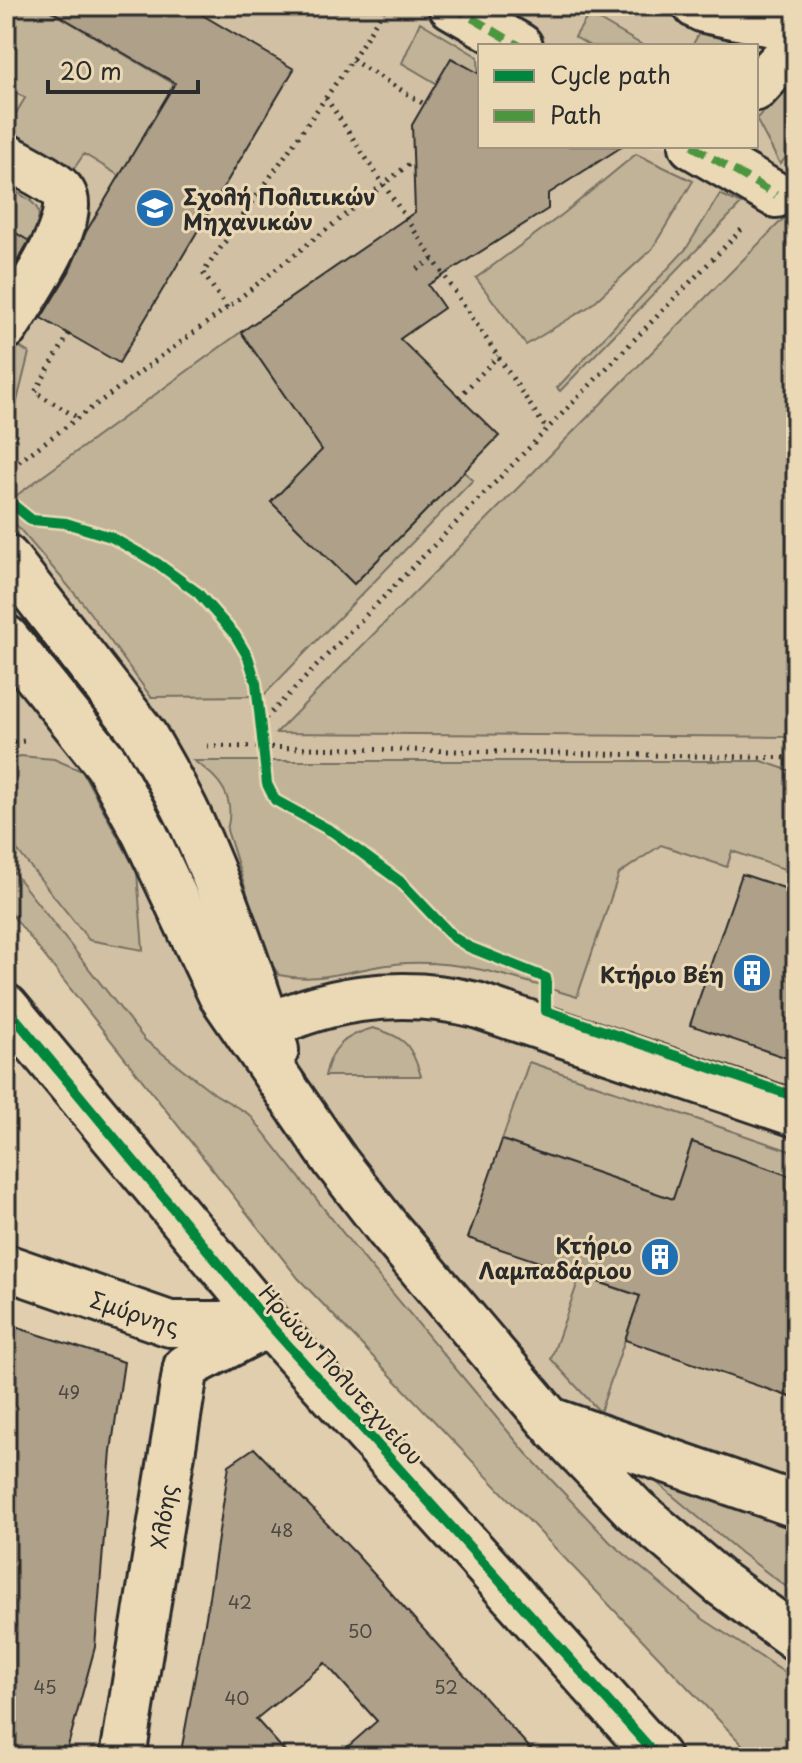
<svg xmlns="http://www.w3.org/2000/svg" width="802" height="1763" font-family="'Playpen Sans',sans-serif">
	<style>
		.built { fill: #d1c0a3; fill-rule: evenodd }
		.green { fill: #c1b398; stroke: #766f62; stroke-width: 2 }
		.building { fill: #aea089; stroke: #2b2b2b; stroke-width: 2 }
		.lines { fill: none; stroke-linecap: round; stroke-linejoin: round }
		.minor-casing { stroke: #2b2b2b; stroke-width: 50 }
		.path { stroke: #2b2b2b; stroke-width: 5; stroke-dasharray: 2 6; stroke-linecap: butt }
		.minor { stroke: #ebd9b6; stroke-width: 44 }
		.quiet { stroke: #4d9640; stroke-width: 8; stroke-dasharray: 16 8; stroke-linecap: butt }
		.cycleway-casing { stroke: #ebd9b6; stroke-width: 15 }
		.cycleway { stroke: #00873e; stroke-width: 10 }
		.labels { text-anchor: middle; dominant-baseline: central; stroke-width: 6; stroke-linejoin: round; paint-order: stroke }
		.number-label { font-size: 18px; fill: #4c4842 }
		.poi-label { font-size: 22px; font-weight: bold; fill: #2b2b2b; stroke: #ebd9b6; text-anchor: end }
		.street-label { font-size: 22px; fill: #2b2b2b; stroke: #ebd9b6 }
	</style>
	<rect width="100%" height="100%" fill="#e0ceae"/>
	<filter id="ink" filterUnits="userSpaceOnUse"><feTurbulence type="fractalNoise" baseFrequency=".0125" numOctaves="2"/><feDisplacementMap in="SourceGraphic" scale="16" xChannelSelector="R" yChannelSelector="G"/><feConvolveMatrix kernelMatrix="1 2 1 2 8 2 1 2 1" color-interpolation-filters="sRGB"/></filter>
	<g filter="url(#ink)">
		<path class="built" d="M 6,6 L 796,6 L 796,1757 L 754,1757 L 298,1278 L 6,907 ZM 480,46 L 756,46 L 756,146 L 480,146 Z"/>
		<path class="green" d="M 6,6 L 42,6 L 174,84 L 120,176 L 84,154 L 73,170 L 6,130 L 25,98 L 6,86 Z
			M 589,14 L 644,46 L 590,46 L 575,37 Z
			M 420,22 L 478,57 L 480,109 L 402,63 Z
			M 703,26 L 738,46 L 692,46 Z
			M 796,77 L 796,147 L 780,164 L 756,119 Z
			M 636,154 L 693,181 L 652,249 L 590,306 L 526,345 L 476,278 L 563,214 Z
			M 6,186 C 35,203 50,207 29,241 L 6,227 Z
			M 720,194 L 741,204 L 560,391 L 557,388 L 686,249 Z
			M 796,206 L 796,737 L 276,733 Z
			M 241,332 L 296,411 L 350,425 L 271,502 L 354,584 L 464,472 L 473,480 L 263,696 L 151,697 L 82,602 L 6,513 L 6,503 Z
			M 18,346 L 29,353 L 14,413 L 6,425 L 6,367 Z
			M 20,756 L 54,759 L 82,771 L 137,872 L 143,950 L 89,940 L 6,836 L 6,762 Z
			M 194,761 L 762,761 L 796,773 L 796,854 L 790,871 L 732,851 L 727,867 L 661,845 L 619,874 L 577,997 C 520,980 467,960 407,963 C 361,965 324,985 279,975 L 267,957 L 227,830 C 236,797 220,778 194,761 Z
			M 6,863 L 145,1040 L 215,1094 L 250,1115 L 355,1248 L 526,1453 L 610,1542 L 703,1619 L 796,1680 L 796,1757 L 754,1757 L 298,1278 L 6,907 Z
			M 373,1028 C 405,1037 411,1044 421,1076 L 325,1076 C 331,1047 344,1036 373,1028 Z
			M 529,1062 L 796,1153 L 796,1178 L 693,1142 L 673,1199 L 502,1140 Z
			M 580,1276 L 640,1296 L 600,1412 L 551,1359 Z
			M 649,1476 L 796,1526 L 796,1594 L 741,1553 Z"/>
		<path class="building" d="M 43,6 L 187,6 L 294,69 L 119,363 L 41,318 L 69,272 L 86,232 L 175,83 Z
			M 451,58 L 480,74 L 480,146 L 623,146 L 548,194 L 548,209 L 428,285 L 444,308 L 400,339 L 499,436 L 354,584 L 271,502 L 322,450 L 241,332 L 415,212 L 412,125 Z
			M 6,227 L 29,241 L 6,280 Z
			M 742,874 L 796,892 L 796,1061 L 690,1025 Z
			M 502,1140 L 673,1199 L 692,1142 L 796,1178 L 796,1399 L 625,1340 L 640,1296 L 468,1238 Z
			M 6,1324 L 124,1362 L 111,1451 L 95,1647 L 65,1757 L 6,1757 Z
			M 254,1448 L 356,1554 L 538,1757 L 336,1757 L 377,1721 L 325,1663 L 256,1719 L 290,1757 L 180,1757 L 206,1617 L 229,1465 Z"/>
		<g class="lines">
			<defs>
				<g id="minor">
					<path d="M 451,6 L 520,46"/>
					<path d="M 696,6 L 704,10 L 777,25 L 796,22"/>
					<path d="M 756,88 L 796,45"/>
					<path d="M 692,146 L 776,195"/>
					<path d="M 6,156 C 20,164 56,181 63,193 C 80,220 21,302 6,327"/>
					<path d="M 6,557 L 144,735 C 159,761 175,788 188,815 C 223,891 250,971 276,1050"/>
					<path d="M 6,638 L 107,764 L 145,834 L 221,995 L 336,1162 L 388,1229 L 558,1430 L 635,1510 L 722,1584 L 796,1638"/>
					<path d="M 6,1007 L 269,1324 L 658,1757"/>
					<path d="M 250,1037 C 318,997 400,986 476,1005 L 796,1114"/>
					<path id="s1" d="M 6,1267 L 170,1324 L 262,1324"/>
					<path d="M 556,1422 L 796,1505"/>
					<path id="s2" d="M 123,1757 L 186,1367 L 269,1324"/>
				</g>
			</defs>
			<use href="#minor" class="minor-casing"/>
			<path class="path" d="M 352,60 L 424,104
				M 326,98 L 547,430
				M 417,269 L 433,259
				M 227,308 L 203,273 L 352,60 L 386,6
				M 69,334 L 35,392 L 78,418
				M 459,397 L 498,356
				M 6,471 L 227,308 L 413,161
				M 260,724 L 742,229
				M 6,743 L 25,741
				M 207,746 L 796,758
				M 6,941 L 8,944"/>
			<use href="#minor" class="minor"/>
			<path class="quiet" d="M 451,6 L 520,46
				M 692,146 L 776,195"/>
			<defs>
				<path id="cycleway" d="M 6,499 L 32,520 L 66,523 L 111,537 L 157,563 L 198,593 L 235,635 L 248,657 L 256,683 L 267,784 L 275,800 L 333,832 L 401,882 L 453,937 L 469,947 L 546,978 L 546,1011 L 796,1097
					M 6,1007 L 269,1324 L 658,1757"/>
			</defs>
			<use href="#cycleway" class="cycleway-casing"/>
			<use href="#cycleway" class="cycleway"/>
		</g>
	</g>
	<defs>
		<symbol id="university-disc" viewBox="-11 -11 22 22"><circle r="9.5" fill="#1f6fb2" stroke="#ebd9b6"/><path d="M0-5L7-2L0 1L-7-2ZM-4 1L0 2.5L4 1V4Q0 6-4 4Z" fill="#fff"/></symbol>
		<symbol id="building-disc" viewBox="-11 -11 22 22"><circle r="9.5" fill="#1f6fb2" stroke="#ebd9b6"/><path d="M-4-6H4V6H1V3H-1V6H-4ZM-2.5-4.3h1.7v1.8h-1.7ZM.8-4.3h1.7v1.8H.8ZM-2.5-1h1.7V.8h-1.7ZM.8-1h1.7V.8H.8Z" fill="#fff"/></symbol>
	</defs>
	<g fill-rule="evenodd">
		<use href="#university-disc" x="133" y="186" width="44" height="44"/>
		<use href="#building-disc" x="730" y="951" width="44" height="44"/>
		<use href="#building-disc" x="638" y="1235" width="44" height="44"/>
	</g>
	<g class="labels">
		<g class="number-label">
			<text x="69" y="1391">49</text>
			<text x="282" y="1529">48</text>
			<text x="240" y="1601">42</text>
			<text x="360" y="1630">50</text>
			<text x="45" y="1686">45</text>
			<text x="446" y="1686">52</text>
			<text x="237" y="1697">40</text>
		</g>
		<g class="poi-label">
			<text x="183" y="195" text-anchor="start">Σχολή Πολιτικών<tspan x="183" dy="25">Μηχανικών</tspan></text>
			<text x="724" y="973">Κτήριο Βέη</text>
			<text x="632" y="1244">Κτήριο<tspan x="632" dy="25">Λαμπαδάριου</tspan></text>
		</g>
		<g class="street-label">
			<text stroke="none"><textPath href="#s1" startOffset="136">Σμύρνης</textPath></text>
			<text transform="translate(342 1374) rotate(48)">Ηρώων Πολυτεχνείου</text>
			<text stroke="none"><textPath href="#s2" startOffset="244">Χλόης</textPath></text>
		</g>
	</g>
	<rect width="802" height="1763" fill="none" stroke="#ebd9b6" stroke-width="32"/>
	<rect x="16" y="16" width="770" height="1731" fill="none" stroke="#2b2b2b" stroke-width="3" filter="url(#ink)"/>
	<rect x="478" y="44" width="280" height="104" fill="#ebd9b6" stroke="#9e937e" stroke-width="2"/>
	<rect x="494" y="70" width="40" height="12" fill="#00873e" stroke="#9e937e" stroke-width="2"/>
	<text x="550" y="84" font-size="24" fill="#2b2b2b">Cycle path</text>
	<rect x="494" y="110" width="40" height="12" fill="#4d9640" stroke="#9e937e" stroke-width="2"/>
	<text x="550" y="124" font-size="24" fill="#2b2b2b">Path</text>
	<path d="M48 80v12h150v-12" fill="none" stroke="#2b2b2b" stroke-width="4"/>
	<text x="60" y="80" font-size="24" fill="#2b2b2b" stroke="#ebd9b6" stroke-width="6" paint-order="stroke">20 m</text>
</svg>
